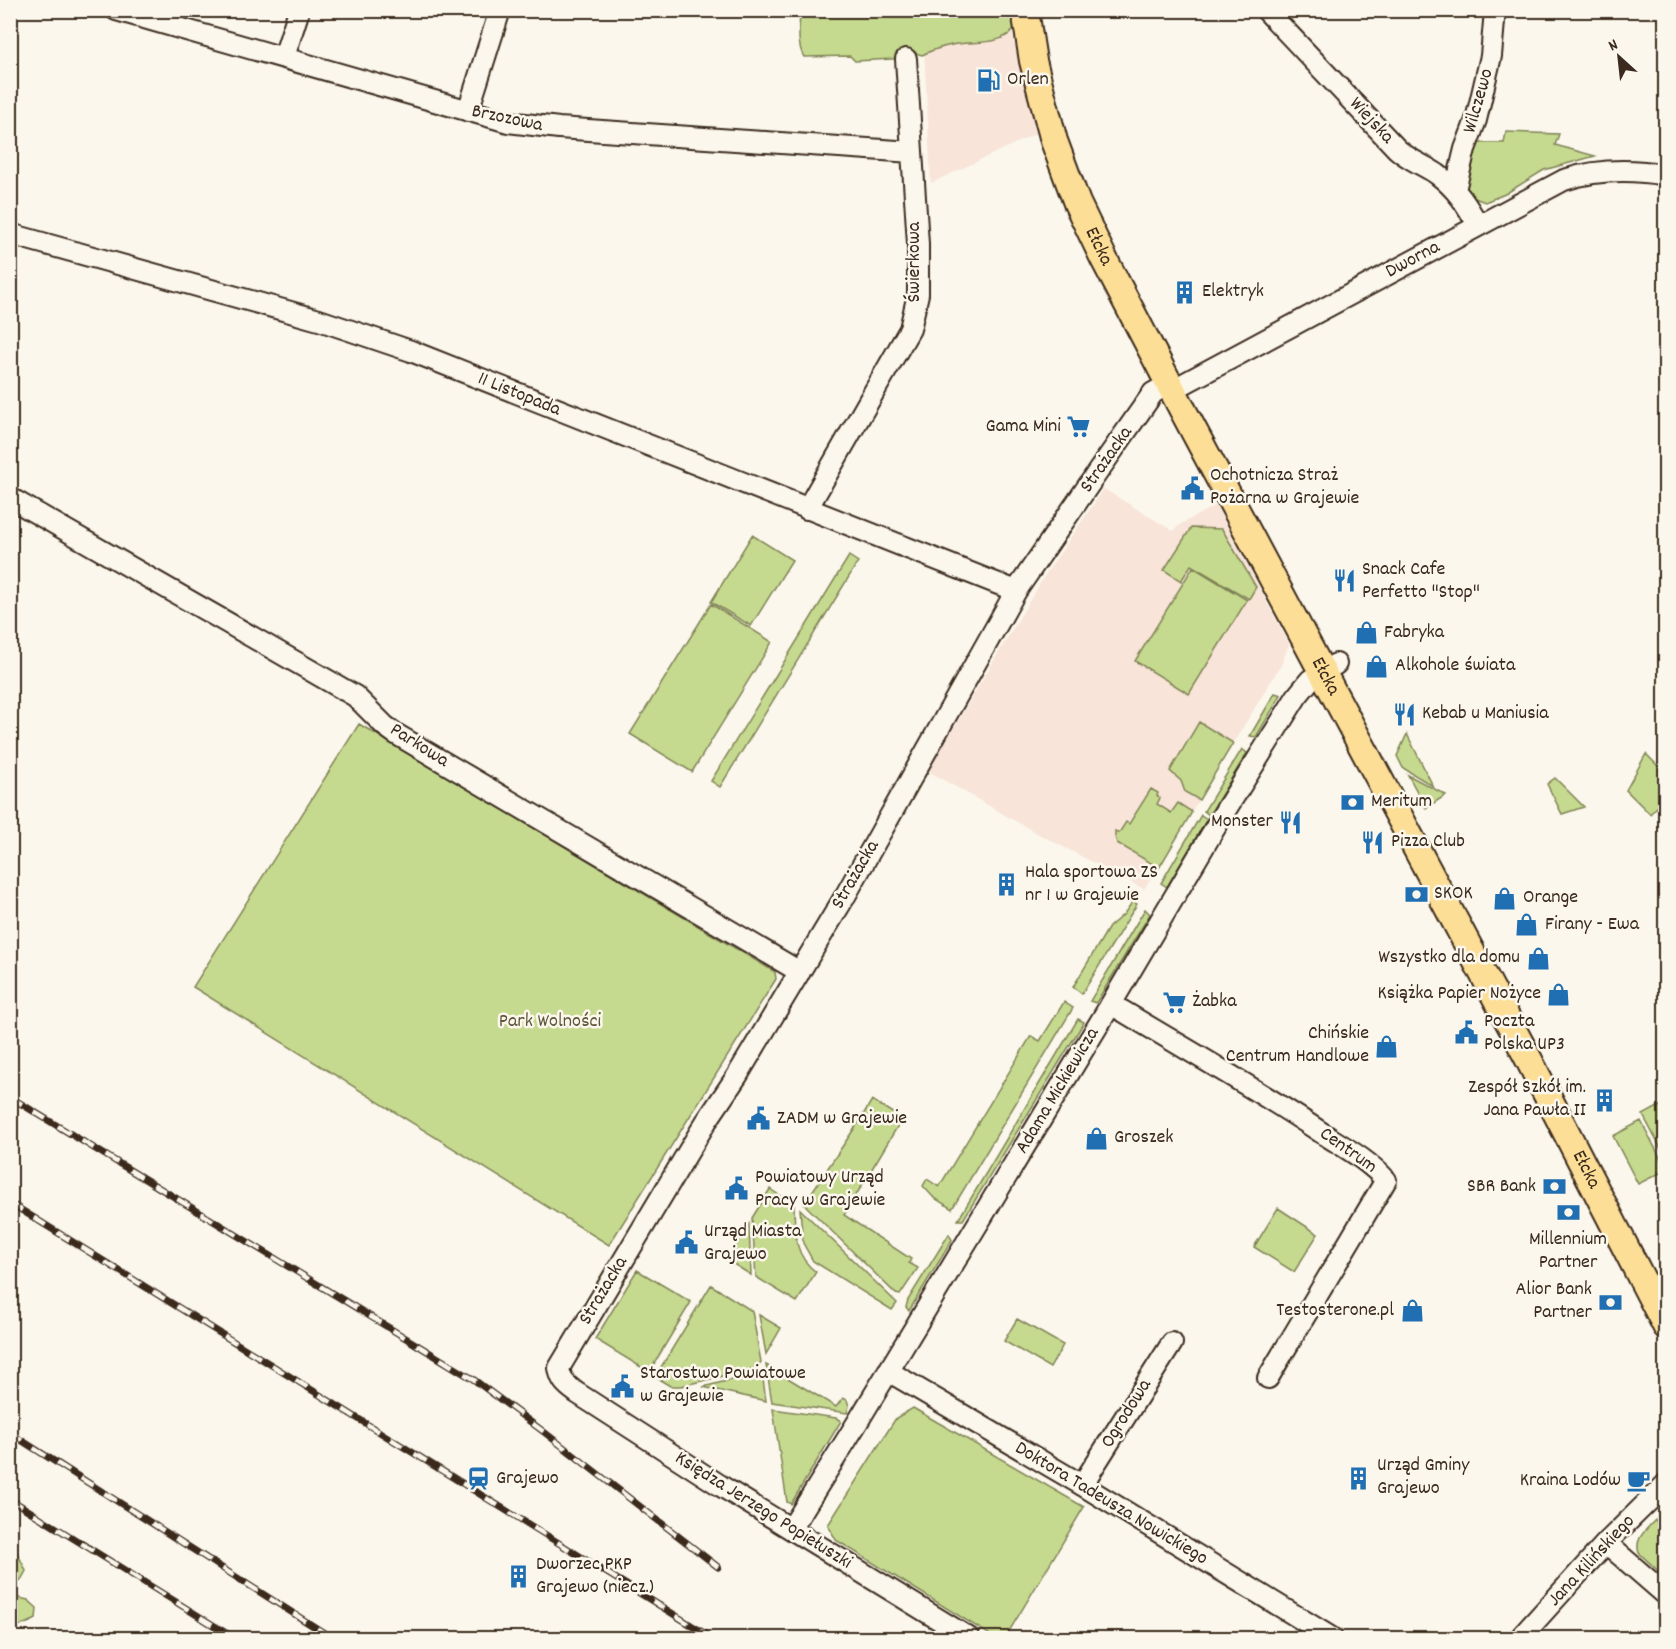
<svg xmlns="http://www.w3.org/2000/svg" width="1676" height="1649" font-family="Dekko,sans-serif">
	<style>
		.built { fill: #f8e4d8 }
		.green { fill: #c5da8f; stroke: #808256; stroke-width: 1.5 }
		.lines { fill: none; stroke-linecap: round; stroke-linejoin: round }
		.minor-casing { stroke: #3b2a1e; stroke-width: 24 }
		.major-casing { stroke: #3b2a1e; stroke-width: 30 }
		.minor { stroke: #fbf7ec; stroke-width: 20 }
		.major { stroke: #fcde96; stroke-width: 26 }
		.rail-casing { stroke: #3b2a1e; stroke-width: 7 }
		.rail { stroke: #fbf7ec; stroke-width: 4.5; stroke-dasharray: 14; stroke-linecap: butt }
		.labels { text-anchor: middle; dominant-baseline: central; stroke-width: 5; stroke-linejoin: round; paint-order: stroke }
		.poi-label { font-size: 20px; fill: #3b2a1e; stroke: #fbf7ec; text-anchor: start }
		.street-label { font-size: 20px; fill: #3b2a1e; stroke: #fbf7ec }
		.park-label { font-size: 20px; fill: #5e563a; stroke: #fbf7ec }
	</style>
	<rect width="100%" height="100%" fill="#fbf7ec"/>
	<filter id="ink" filterUnits="userSpaceOnUse"><feTurbulence type="fractalNoise" baseFrequency=".0167" numOctaves="2"/><feDisplacementMap in="SourceGraphic" scale="12" xChannelSelector="R" yChannelSelector="G"/><feConvolveMatrix kernelMatrix="1 2 1 2 8 2 1 2 1" color-interpolation-filters="sRGB"/></filter>
	<g filter="url(#ink)">
		<path class="built" d="M 1010,25 L 1037,133 L 931,183 L 924,47 Z
			M 1104,489 L 1173,531 L 1181,524 L 1216,505 L 1289,644 L 1281,665 L 1144,889 L 1033,831 L 928,771 L 1045,575 Z"/>
		<path class="green" d="M 971,10 L 972,16 L 1007,11 L 1011,15 L 1016,28 C 1002,43 986,42 967,43 C 951,44 936,48 922,55 L 905,50 L 893,59 L 855,61 L 850,56 L 804,57 C 796,44 800,25 800,11 Z
			M 1506,132 L 1559,134 L 1555,145 L 1595,156 L 1544,170 L 1505,194 L 1485,202 L 1469,196 L 1464,175 L 1475,143 L 1504,143 Z
			M 1191,528 L 1222,529 L 1256,587 L 1249,599 L 1191,565 L 1181,581 L 1164,570 Z
			M 752,535 L 792,560 L 751,626 L 711,602 Z
			M 849,556 L 858,562 L 720,787 L 711,781 Z
			M 1193,567 L 1247,600 L 1189,694 L 1135,661 Z
			M 711,604 L 772,642 L 692,772 L 630,734 Z
			M 1275,693 L 1281,695 L 1256,737 L 1250,736 Z
			M 1199,722 L 1233,743 L 1199,800 L 1185,792 L 1181,781 L 1170,771 Z
			M 359,724 L 775,972 L 776,979 L 609,1245 L 193,987 Z
			M 1407,734 L 1433,786 L 1403,768 L 1397,756 Z
			M 1242,749 L 1247,753 L 1209,815 L 1204,811 Z
			M 1646,754 L 1665,773 L 1665,799 L 1650,814 L 1626,790 Z
			M 1408,775 L 1446,795 L 1426,808 Z
			M 1555,778 L 1584,807 L 1562,814 L 1547,784 Z
			M 1151,789 L 1158,793 L 1157,796 L 1160,798 L 1157,804 L 1171,813 L 1178,803 L 1192,812 L 1159,868 L 1117,843 L 1115,837 L 1115,831 L 1119,833 L 1126,822 L 1129,824 Z
			M 1201,815 L 1207,819 L 1167,887 L 1161,883 Z
			M 1133,901 L 1137,904 L 1082,994 L 1073,987 L 1109,927 L 1124,914 Z
			M 1145,909 L 1150,914 L 1096,1003 L 1090,1001 Z
			M 1064,1002 L 1073,1008 L 952,1209 L 933,1197 L 923,1186 L 927,1179 L 939,1187 L 1031,1036 L 1040,1041 Z
			M 1078,1019 L 1084,1022 L 963,1220 L 958,1220 Z
			M 872,1100 L 902,1119 L 844,1215 L 911,1259 L 909,1263 L 918,1268 L 900,1295 L 896,1294 L 804,1204 L 860,1120 Z
			M 1665,1103 L 1665,1150 L 1662,1151 L 1643,1115 Z
			M 1641,1121 L 1665,1167 L 1666,1170 L 1638,1184 L 1613,1136 Z
			M 770,1189 L 794,1205 C 795,1231 793,1255 816,1272 L 797,1302 L 756,1277 L 752,1218 Z
			M 1278,1208 L 1318,1234 L 1294,1272 L 1254,1247 Z
			M 800,1209 L 897,1303 L 892,1310 L 813,1261 L 803,1243 Z
			M 749,1224 L 751,1275 L 727,1260 Z
			M 949,1234 L 952,1240 L 909,1311 L 906,1307 L 908,1300 Z
			M 637,1270 L 691,1302 L 649,1372 L 595,1339 Z
			M 711,1285 L 752,1311 L 761,1362 L 756,1368 L 681,1386 L 670,1386 L 655,1377 Z
			M 759,1315 L 781,1328 L 766,1354 Z
			M 1017,1319 L 1063,1345 L 1050,1368 L 1004,1341 Z
			M 766,1365 L 836,1407 L 843,1398 L 847,1400 L 849,1406 L 847,1413 L 772,1402 Z
			M 762,1372 L 766,1401 L 703,1387 Z
			M 913,1408 L 1084,1507 L 1005,1638 L 995,1638 L 836,1540 L 828,1525 L 896,1418 Z
			M 773,1409 L 836,1418 L 841,1421 L 791,1504 L 787,1502 Z
			M 1665,1514 L 1665,1577 L 1639,1553 C 1634,1539 1646,1530 1655,1520 L 1657,1522 Z
			M 10,1549 L 16,1550 L 26,1571 L 21,1580 L 13,1586 L 13,1592 L 19,1598 L 28,1600 L 37,1608 L 36,1619 C 28,1624 20,1624 11,1629 Z"/>
		<g class="lines">
			<defs>
				<path id="minor" d="M 116,10 L 508,122 L 559,128 L 912,152
					M 1266,10 L 1397,149 C 1409,160 1424,165 1437,174 C 1456,188 1467,205 1478,225
					M 284,57 L 299,10
					M 468,111 L 500,10
					M 1455,190 L 1465,149 L 1476,120 L 1491,56 L 1495,10
					M 10,234 L 319,320 L 411,351 L 1016,591
					M 1172,390 L 1564,180 C 1598,169 1632,169 1666,175
					M 10,498 L 355,696 L 385,726 L 396,734 L 800,972
					M 807,509 L 910,329 L 918,294 L 918,244 L 906,59
					M 1111,1004 C 1180,1046 1252,1086 1319,1131 C 1342,1146 1367,1159 1386,1180 L 1268,1378
					M 888,1371 L 1082,1485 L 1332,1638
					M 1082,1485 L 1172,1343
					M 791,1529 L 857,1423 L 1111,1004 L 1225,811 L 1297,696 L 1310,680 L 1336,664
					M 1606,1543 L 1666,1595
					M 969,1638 L 721,1486 L 577,1393 C 566,1385 561,1381 559,1368 L 706,1122 L 737,1076 L 844,898 L 1016,591 L 1099,470 L 1153,393 L 1169,384
					M 1520,1638 L 1606,1543 L 1666,1484"/>
				<g id="major">
					<path id="s1" d="M 1025,10 L 1033,61 L 1054,141 L 1077,203 L 1104,259 L 1187,418 L 1528,1058 L 1666,1326"/>
				</g>
			</defs>
			<use href="#minor" class="minor-casing"/>
			<use href="#major" class="major-casing"/>
			<use href="#minor" class="minor"/>
			<use href="#major" class="major"/>
			<defs>
				<path id="rail" d="M 10,1097 L 473,1379 L 544,1432 L 718,1567
					M 10,1203 L 712,1638
					M 10,1433 L 332,1638
					M 10,1499 L 234,1638"/>
			</defs>
			<use href="#rail" class="rail-casing"/>
			<use href="#rail" class="rail"/>
		</g>
	</g>
	<defs>
		<symbol id="fuel-bare" viewBox="-9 -9 18 18"><path d="M-5.5-6h7V0h2V4h1.3V-2.5L3-4.5l.8-.8L6-3V5H2.5V1h-1V6h-7ZM-4.2-4.7v3.2H.2V-4.7Z" fill="#1f6fb2" stroke="#fbf7ec" stroke-width="2.5" paint-order="stroke"/></symbol>
		<symbol id="building-bare" viewBox="-9 -9 18 18"><path d="M-4-6H4V6H1V3H-1V6H-4ZM-2.5-4.3h1.7v1.8h-1.7ZM.8-4.3h1.7v1.8H.8ZM-2.5-1h1.7V.8h-1.7ZM.8-1h1.7V.8H.8Z" fill="#1f6fb2" stroke="#fbf7ec" stroke-width="2.5" paint-order="stroke"/></symbol>
		<symbol id="supermarket-bare" viewBox="-9 -9 18 18"><path d="M-6-5.5h2.5l.6 2H6L4.5 2H-2.5L-4.4-4H-6ZM-1.5 3.2a1.3 1.3 0 1 0 .1 0ZM3 3.2a1.3 1.3 0 1 0 .1 0Z" fill="#1f6fb2" stroke="#fbf7ec" stroke-width="2.5" paint-order="stroke"/></symbol>
		<symbol id="civic-bare" viewBox="-9 -9 18 18"><path d="M-.6-6.5H3V-4.5H.6V-3L4-1V1h2V6H-6V1h2V-1L-.6-3ZM-1.2 2.5V6h2.4V2.5Z" fill="#1f6fb2" stroke="#fbf7ec" stroke-width="2.5" paint-order="stroke"/></symbol>
		<symbol id="restaurant-bare" viewBox="-9 -9 18 18"><path d="M-5-6h1v4h1v-4h1v4h1v-4h1v5L-1.5 .5V6h-2V.5L-5-1ZM5-6V6H3V1.5H1.5Q1.5-4 5-6Z" fill="#1f6fb2" stroke="#fbf7ec" stroke-width="2.5" paint-order="stroke"/></symbol>
		<symbol id="shop-bare" viewBox="-9 -9 18 18"><path d="M-5-2.5h2.3a2.7 3.5 0 0 1 5.4 0H5L5.5 6h-11ZM-1.5-2.5h3a1.5 2.3 0 0 0-3 0Z" fill="#1f6fb2" stroke="#fbf7ec" stroke-width="2.5" paint-order="stroke"/></symbol>
		<symbol id="bank-bare" viewBox="-9 -9 18 18"><path d="M-6-4H6V4H-6ZM0-2.3a2.3 2.3 0 1 0 0 4.6a2.3 2.3 0 1 0 0-4.6Z" fill="#1f6fb2" stroke="#fbf7ec" stroke-width="2.5" paint-order="stroke"/></symbol>
		<symbol id="station-bare" viewBox="-9 -9 18 18"><path d="M-3-6H3Q5-6 5-4V2Q5 4 3 4L4.5 6H3L1.5 4h-3L-3 6H-4.5L-3 4Q-5 4-5 2V-4Q-5-6-3-6ZM-3.5-4v3h7v-3ZM-3.5 1v1.5H-2V1ZM2 1v1.5H3.5V1Z" fill="#1f6fb2" stroke="#fbf7ec" stroke-width="2.5" paint-order="stroke"/></symbol>
		<symbol id="cafe-bare" viewBox="-9 -9 18 18"><path d="M-5.5-4.5H6V0H3Q3 3.5 0 3.5H-2.5Q-5.5 3.5-5.5 0ZM3-3.2v2h1.7v-2ZM-6 4.5H4V6H-6Z" fill="#1f6fb2" stroke="#fbf7ec" stroke-width="2.5" paint-order="stroke"/></symbol>
	</defs>
	<g fill-rule="evenodd">
		<use href="#fuel-bare" x="972" y="64" width="33" height="33"/>
		<use href="#building-bare" x="1168" y="276" width="33" height="33"/>
		<use href="#supermarket-bare" x="1062" y="410" width="33" height="33"/>
		<use href="#civic-bare" x="1176" y="472" width="33" height="33"/>
		<use href="#restaurant-bare" x="1328" y="564" width="33" height="33"/>
		<use href="#shop-bare" x="1350" y="616" width="33" height="33"/>
		<use href="#shop-bare" x="1360" y="650" width="33" height="33"/>
		<use href="#restaurant-bare" x="1388" y="698" width="33" height="33"/>
		<use href="#bank-bare" x="1336" y="786" width="33" height="33"/>
		<use href="#restaurant-bare" x="1274" y="806" width="33" height="33"/>
		<use href="#restaurant-bare" x="1356" y="826" width="33" height="33"/>
		<use href="#building-bare" x="990" y="868" width="33" height="33"/>
		<use href="#bank-bare" x="1400" y="878" width="33" height="33"/>
		<use href="#shop-bare" x="1488" y="882" width="33" height="33"/>
		<use href="#shop-bare" x="1510" y="908" width="33" height="33"/>
		<use href="#shop-bare" x="1522" y="942" width="33" height="33"/>
		<use href="#shop-bare" x="1542" y="978" width="33" height="33"/>
		<use href="#supermarket-bare" x="1158" y="986" width="33" height="33"/>
		<use href="#civic-bare" x="1450" y="1016" width="33" height="33"/>
		<use href="#shop-bare" x="1370" y="1030" width="33" height="33"/>
		<use href="#building-bare" x="1588" y="1084" width="33" height="33"/>
		<use href="#civic-bare" x="742" y="1102" width="33" height="33"/>
		<use href="#shop-bare" x="1080" y="1122" width="33" height="33"/>
		<use href="#bank-bare" x="1538" y="1170" width="33" height="33"/>
		<use href="#civic-bare" x="720" y="1172" width="33" height="33"/>
		<use href="#bank-bare" x="1552" y="1196" width="33" height="33"/>
		<use href="#civic-bare" x="670" y="1226" width="33" height="33"/>
		<use href="#bank-bare" x="1594" y="1286" width="33" height="33"/>
		<use href="#shop-bare" x="1396" y="1294" width="33" height="33"/>
		<use href="#civic-bare" x="606" y="1370" width="33" height="33"/>
		<use href="#building-bare" x="1342" y="1462" width="33" height="33"/>
		<use href="#station-bare" x="462" y="1462" width="33" height="33"/>
		<use href="#cafe-bare" x="1622" y="1464" width="33" height="33"/>
		<use href="#building-bare" x="502" y="1560" width="33" height="33"/>
	</g>
	<g class="labels">
		<g class="poi-label">
			<text x="1007" y="80">Orlen</text>
			<text x="1202" y="292">Elektryk</text>
			<text x="1061" y="427" text-anchor="end">Gama Mini</text>
			<text x="1210" y="476">Ochotnicza Straż<tspan x="1210" dy="23">Pożarna w Grajewie</tspan></text>
			<text x="1362" y="570">Snack Cafe<tspan x="1362" dy="23">Perfetto "Stop"</tspan></text>
			<text x="1384" y="633">Fabryka</text>
			<text x="1395" y="666">Alkohole świata</text>
			<text x="1422" y="714">Kebab u Maniusia</text>
			<text x="1371" y="802">Meritum</text>
			<text x="1273" y="822" text-anchor="end">Monster</text>
			<text x="1391" y="842">Pizza Club</text>
			<text x="1025" y="873">Hala sportowa ZS<tspan x="1025" dy="23">nr 1 w Grajewie</tspan></text>
			<text x="1434" y="894">SKOK</text>
			<text x="1523" y="898">Orange</text>
			<text x="1545" y="925">Firany - Ewa</text>
			<text x="1520" y="958" text-anchor="end">Wszystko dla domu</text>
			<text x="1541" y="994" text-anchor="end">Książka Papier Nożyce</text>
			<text x="1192" y="1002">Żabka</text>
			<text x="1484" y="1022">Poczta<tspan x="1484" dy="23">Polska UP3</tspan></text>
			<text x="1369" y="1034" text-anchor="end">Chińskie<tspan x="1369" dy="23">Centrum Handlowe</tspan></text>
			<text x="1586" y="1088" text-anchor="end">Zespół Szkół im.<tspan x="1586" dy="23">Jana Pawła II</tspan></text>
			<text x="777" y="1119">ZADM w Grajewie</text>
			<text x="1114" y="1138">Groszek</text>
			<text x="755" y="1178">Powiatowy Urząd<tspan x="755" dy="23">Pracy w Grajewie</tspan></text>
			<text x="1536" y="1187" text-anchor="end">SBR Bank</text>
			<text x="704" y="1232">Urząd Miasta<tspan x="704" dy="23">Grajewo</tspan></text>
			<text x="1568" y="1240" text-anchor="middle">Millennium<tspan x="1568" dy="23">Partner</tspan></text>
			<text x="1592" y="1290" text-anchor="end">Alior Bank<tspan x="1592" dy="23">Partner</tspan></text>
			<text x="1394" y="1311" text-anchor="end">Testosterone.pl</text>
			<text x="640" y="1374">Starostwo Powiatowe<tspan x="640" dy="23">w Grajewie</tspan></text>
			<text x="1377" y="1466">Urząd Gminy<tspan x="1377" dy="23">Grajewo</tspan></text>
			<text x="496" y="1479">Grajewo</text>
			<text x="1621" y="1481" text-anchor="end">Kraina Lodów</text>
			<text x="536" y="1565">Dworzec PKP<tspan x="536" dy="23">Grajewo (niecz.)</tspan></text>
		</g>
		<g class="street-label">
			<text transform="translate(1479 101) rotate(-74)">Wilczewo</text>
			<text transform="translate(507 119) rotate(12)">Brzozowa</text>
			<text transform="translate(1371 121) rotate(47)">Wiejska</text>
			<text stroke="none"><textPath href="#s1" startOffset="249">Ełcka</textPath></text>
			<text transform="translate(1413 260) rotate(-28)">Dworna</text>
			<text transform="translate(915 262) rotate(-90)">Świerkowa</text>
			<text transform="translate(519 395) rotate(22)">11 Listopada</text>
			<text transform="translate(1107 460) rotate(-55)">Strażacka</text>
			<text stroke="none"><textPath href="#s1" startOffset="735">Ełcka</textPath></text>
			<text transform="translate(419 746) rotate(32)">Parkowa</text>
			<text transform="translate(856 875) rotate(-60)">Strażacka</text>
			<text transform="translate(1058 1091) rotate(-59)">Adama Mickiewicza</text>
			<text transform="translate(1348 1151) rotate(35)">Centrum</text>
			<text stroke="none"><textPath href="#s1" startOffset="1293">Ełcka</textPath></text>
			<text transform="translate(604 1291) rotate(-59)">Strażacka</text>
			<text transform="translate(1127 1414) rotate(-58)">Ogrodowa</text>
			<text transform="translate(1111 1504) rotate(31)">Doktora Tadeusza Nowickiego</text>
			<text transform="translate(763 1511) rotate(32)">Księdza Jerzego Popiełuszki</text>
			<text transform="translate(1592 1561) rotate(-47)">Jana Kilińskiego</text>
		</g>
		<g class="park-label">
			<text x="550" y="1022">Park Wolności</text>
		</g>
	</g>
	<rect width="1676" height="1649" fill="none" stroke="#fbf7ec" stroke-width="36"/>
	<rect x="18" y="18" width="1640" height="1613" fill="none" stroke="#3b2a1e" stroke-width="2" filter="url(#ink)"/>
	<g transform="translate(1619 57) rotate(333)" stroke="#fbf7ec" stroke-width="4.5" paint-order="stroke">
	<path d="M0-4.5L10 22L0 15L-10 22Z" fill="#3b2a1e"/>
	<text y="-9" font-size="16" font-weight="bold" text-anchor="middle" fill="#3b2a1e">N</text>
	</g>
</svg>
